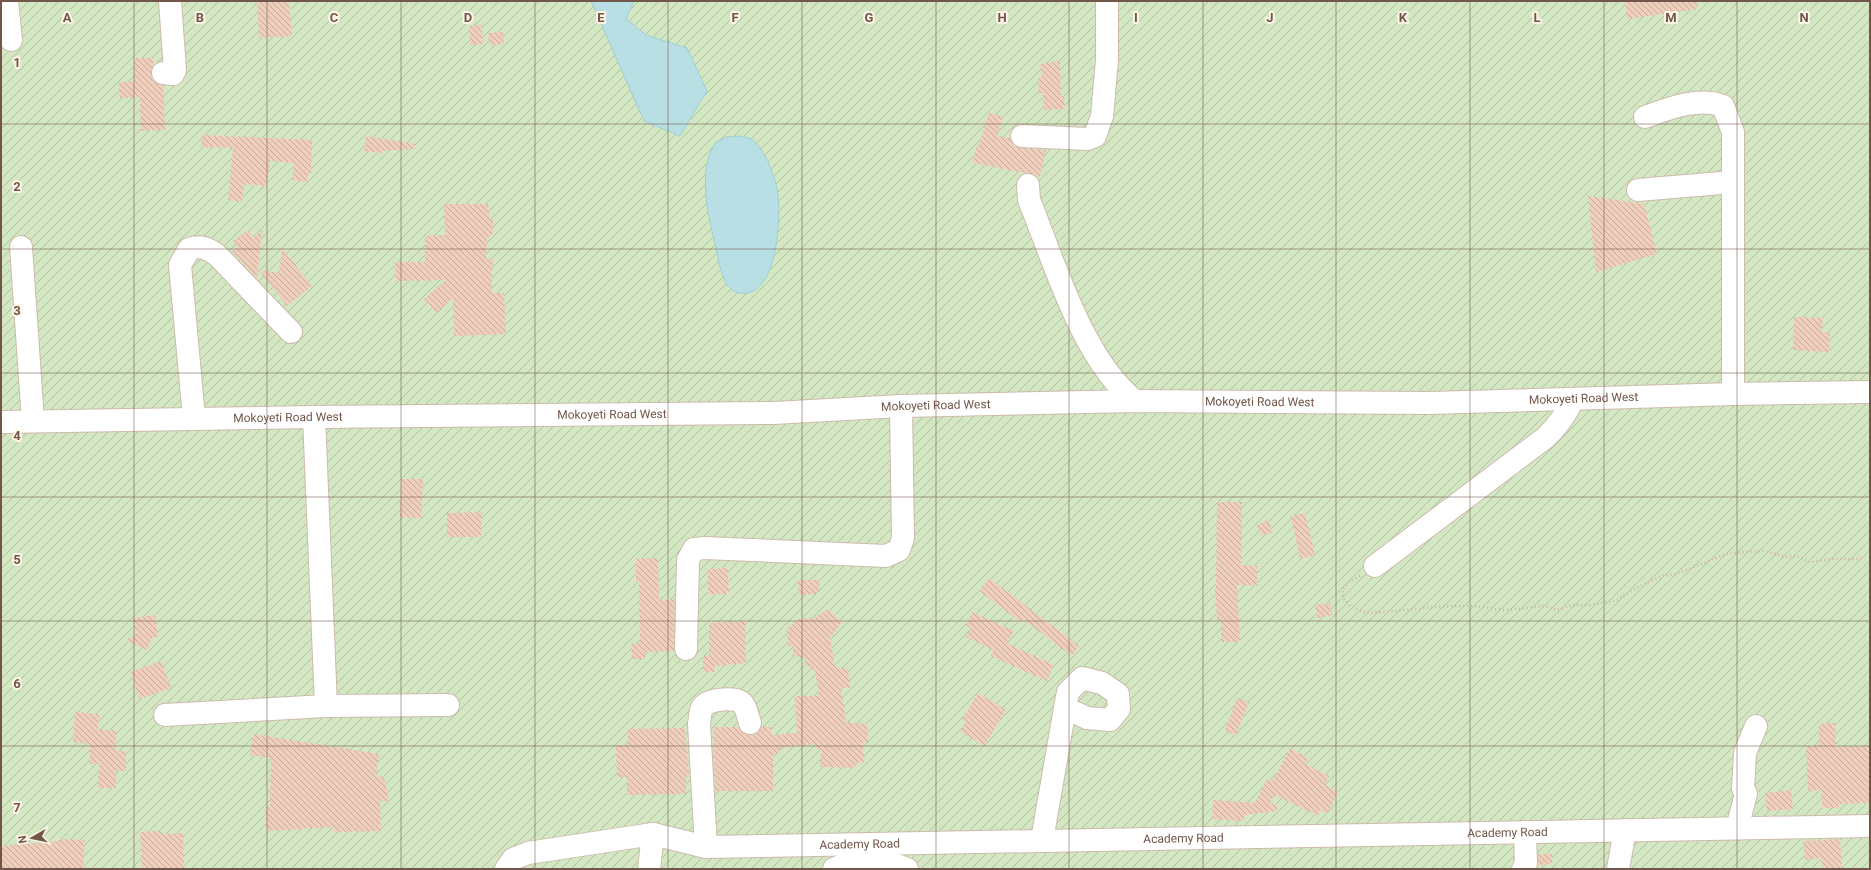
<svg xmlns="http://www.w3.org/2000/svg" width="1871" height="870" font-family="Roboto,sans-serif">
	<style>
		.garden { fill: url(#garden-furrows) }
		.water { fill: #b8dfe3; stroke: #9fcfd5 }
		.building { fill: url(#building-back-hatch) }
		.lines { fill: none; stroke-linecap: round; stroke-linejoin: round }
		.minor-casing { stroke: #cebaad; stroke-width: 24 }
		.path { stroke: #d4b19f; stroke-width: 2.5; stroke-dasharray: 1 3; stroke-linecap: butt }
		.minor { stroke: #fff; stroke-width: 22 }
		.grid { fill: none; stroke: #72564a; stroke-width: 1; stroke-opacity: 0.55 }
		.labels { text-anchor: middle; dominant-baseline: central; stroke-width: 4; stroke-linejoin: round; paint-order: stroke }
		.street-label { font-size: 12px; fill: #72564a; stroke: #fef5e8 }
		.grid-label { font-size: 13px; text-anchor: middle; font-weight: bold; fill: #72564a; stroke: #fef5e8; stroke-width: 4; stroke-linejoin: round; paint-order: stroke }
	</style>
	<defs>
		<pattern id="garden-furrows" width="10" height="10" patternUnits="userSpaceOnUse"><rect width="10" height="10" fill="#d3e8c2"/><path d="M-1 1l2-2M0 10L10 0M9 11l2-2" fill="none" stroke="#b0bfa0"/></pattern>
		<pattern id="building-back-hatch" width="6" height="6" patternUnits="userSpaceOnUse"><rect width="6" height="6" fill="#efcebb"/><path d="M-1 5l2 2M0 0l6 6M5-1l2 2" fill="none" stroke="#c6aa9a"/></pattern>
	</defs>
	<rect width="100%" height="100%" fill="#fbf0e2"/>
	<path class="garden" d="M 1,1 L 1870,1 L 1870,869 L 1,869 Z"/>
	<path class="water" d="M 591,1 L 634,1 L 626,19 L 646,35 L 687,48 L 707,91 L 680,136 L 644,121 Z
		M 740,136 C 743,137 748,137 751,139 C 765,147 777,181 778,196 C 781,219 777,299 740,293 C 734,292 728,288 726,283 C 720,272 718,257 715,244 C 709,219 702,190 707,163 C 708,156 712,150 715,143 L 726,137 Z"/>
	<path class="building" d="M 257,1 L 289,1 L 292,36 L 259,38 Z
		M 1625,1 L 1698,1 L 1698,9 L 1627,19 Z
		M 482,25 L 483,44 L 470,45 L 469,26 Z
		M 503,32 L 504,44 L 489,45 L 488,33 Z
		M 134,58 L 153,58 L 153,65 L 151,72 L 151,78 L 154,82 L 163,86 L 165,130 L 141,131 L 140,97 L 120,98 L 119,82 L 134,82 Z
		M 1060,61 L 1061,96 L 1064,96 L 1065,109 L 1044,110 L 1043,93 L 1038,93 L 1039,76 L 1042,76 L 1040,64 Z
		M 989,113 L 1003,117 L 997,136 L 1010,138 L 1015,146 L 1021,148 L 1046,150 L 1040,176 L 973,163 L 976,147 L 978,147 Z
		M 202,135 L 312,140 L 311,174 L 308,174 L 307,182 L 292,180 L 294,163 L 270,161 L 267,186 L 244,184 L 242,202 L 228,200 L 233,148 L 201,147 Z
		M 366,136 L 415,144 L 414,149 L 383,151 L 383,153 L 364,151 Z
		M 1588,196 L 1644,204 L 1657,254 L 1596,272 Z
		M 444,204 L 488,204 L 489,217 L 493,220 L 493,234 L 487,238 L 486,259 L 493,259 L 491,293 L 504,293 L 506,334 L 454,336 L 453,298 L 436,313 L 424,299 L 446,280 L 396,281 L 395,262 L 425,262 L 425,236 L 445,235 Z
		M 248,230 L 254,238 L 262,230 L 257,279 L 232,251 L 238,247 L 233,241 Z
		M 282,248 L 312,286 L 287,306 L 259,270 L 279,273 Z
		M 1794,317 L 1823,318 L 1822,332 L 1830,332 L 1829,352 L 1793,350 Z
		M 401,479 L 423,479 L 421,518 L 400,517 Z
		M 1217,502 L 1242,502 L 1241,565 L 1257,566 L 1257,585 L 1237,585 L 1240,642 L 1221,642 L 1221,619 L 1217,620 L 1215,589 L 1216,589 Z
		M 482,512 L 481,537 L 447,537 L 447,513 Z
		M 1305,513 L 1315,555 L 1300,559 L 1291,516 Z
		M 1268,520 L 1273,532 L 1262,536 L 1257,525 Z
		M 658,558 L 659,600 L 675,599 L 674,651 L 645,652 L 645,659 L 632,659 L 631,644 L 640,643 L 639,582 L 636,582 L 636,559 Z
		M 728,568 L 729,594 L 708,594 L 708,569 Z
		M 989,578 L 1079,646 L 1073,654 L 1069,654 L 1023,619 L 1021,622 L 979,591 Z
		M 798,580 L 819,580 L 820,589 L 816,594 L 799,595 Z
		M 1330,603 L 1332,615 L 1318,618 L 1315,605 Z
		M 828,609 L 842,622 L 830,638 L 835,667 L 848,669 L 850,688 L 841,688 L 846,722 L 867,724 L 868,742 L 862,743 L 865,762 L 857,763 L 854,768 L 820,767 L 821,750 L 816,749 L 816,744 L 780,748 L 780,753 L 773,753 L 773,791 L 715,791 L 713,727 L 738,727 L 742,732 L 748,735 L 754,735 L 761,727 L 771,727 L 771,735 L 797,733 L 795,696 L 819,696 L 815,670 L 810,669 L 811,666 L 805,666 L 805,658 L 793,656 L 793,646 L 788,646 L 787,628 L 791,626 L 797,619 L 815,618 Z
		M 972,612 L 1014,631 L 1006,643 L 1054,665 L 1047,681 L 991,656 L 993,650 L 966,637 L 971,628 L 966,625 Z
		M 155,615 L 158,637 L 152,638 L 147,650 L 125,640 L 136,635 L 133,618 Z
		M 745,621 L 746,663 L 715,666 L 715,672 L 703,672 L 703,656 L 709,656 L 709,623 Z
		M 161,661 L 171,688 L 140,699 L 130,672 Z
		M 978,693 L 1006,710 L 984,746 L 960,731 L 966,722 L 962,719 Z
		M 1237,698 L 1249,702 L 1236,735 L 1225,731 Z
		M 75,712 L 99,714 L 98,730 L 116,730 L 116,751 L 126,751 L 126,771 L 116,771 L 116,788 L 98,788 L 99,764 L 90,764 L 90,744 L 73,742 Z
		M 1835,723 L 1836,747 L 1870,746 L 1870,803 L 1839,804 L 1839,808 L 1822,808 L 1821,790 L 1808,791 L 1806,746 L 1819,746 L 1819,724 Z
		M 685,728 L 689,777 L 686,777 L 686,794 L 627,795 L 627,777 L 617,777 L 616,745 L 628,745 L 628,729 Z
		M 253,734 L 379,754 L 376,776 L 384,777 L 389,801 L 380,801 L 381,831 L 334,832 L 334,827 L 267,831 L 265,807 L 270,807 L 271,758 L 250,755 Z
		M 1290,748 L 1308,758 L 1305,764 L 1329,776 L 1325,785 L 1338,792 L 1327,814 L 1320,810 L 1318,816 L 1274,795 L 1270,804 L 1277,804 L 1277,811 L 1245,815 L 1244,821 L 1212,819 L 1213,800 L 1255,803 L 1267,779 L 1272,782 Z
		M 1791,790 L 1793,809 L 1767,811 L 1765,793 Z
		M 161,831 L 162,834 L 183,833 L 184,869 L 142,869 L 140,832 Z
		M 60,839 L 85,840 L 83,869 L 1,869 L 1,846 L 60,841 Z
		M 1840,839 L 1842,868 L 1823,869 L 1821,858 L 1805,860 L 1803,841 Z
		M 1538,854 L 1552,854 L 1552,864 L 1538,865 Z"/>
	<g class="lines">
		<defs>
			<g id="minor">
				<path d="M 7,1 L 11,40"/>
				<path d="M 163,73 L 173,74 L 175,70 L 170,1"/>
				<path d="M 1645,117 C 1667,109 1699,96 1723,106 L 1733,132 L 1733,394"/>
				<path d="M 1022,136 L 1088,139 L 1095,136 L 1102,116 L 1107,60 L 1107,1"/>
				<path d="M 1028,185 L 1029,200 C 1054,261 1082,359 1135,401"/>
				<path d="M 1638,190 L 1733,182"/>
				<path d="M 21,247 L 33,421"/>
				<path d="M 314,417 L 326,706"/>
				<path d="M 194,418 L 180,265 L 189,249 C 201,245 207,248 217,255 L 291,332"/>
				<path id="s1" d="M 1,422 L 314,417 L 774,413 L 901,406 L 1135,401 L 1430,403 L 1733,394 L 1870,392"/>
				<path d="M 1375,566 L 1545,438 C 1558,426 1566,415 1573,399"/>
				<path d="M 686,649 L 688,560 L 694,549 L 705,548 L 886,556 L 899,550 L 903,538 L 901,406"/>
				<path d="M 165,715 L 326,706 L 448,705"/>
				<path d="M 1737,828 L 1746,794 L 1743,788 L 1745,753 L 1756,726"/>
				<path d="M 1042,840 L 1065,708 L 1068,692 L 1082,678 L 1102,683 L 1118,694 L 1119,709 L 1110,720 L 1087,718 L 1065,708"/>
				<path d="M 706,847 L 699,724 C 700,719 700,712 702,708 C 706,699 733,697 741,702 C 746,706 748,717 750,723"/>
				<path id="s2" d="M 506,869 L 513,859 L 528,853 L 653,834 L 706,847 L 1870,826"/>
				<path d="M 649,869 L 653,834"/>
				<path d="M 834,869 C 854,857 886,859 907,869"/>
				<path d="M 1523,869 L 1526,863 L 1525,832"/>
				<path d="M 1618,869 L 1625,830"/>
			</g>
		</defs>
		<use href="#minor" class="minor-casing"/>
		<path class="path" d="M 1360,576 L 1349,582 L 1343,589 L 1343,598 L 1351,606 L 1364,612 L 1372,613 L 1446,606 L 1474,606 L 1503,610 L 1545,606 L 1557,610 L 1573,605 L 1591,605 L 1617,600 L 1638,587 L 1662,576 L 1676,574 L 1729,553 L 1764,551 L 1787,557 L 1796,556 L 1811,562 L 1831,559 L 1861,559"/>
		<use href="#minor" class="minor"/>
	</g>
	<path class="grid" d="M 134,1 L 134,869M 267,1 L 267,869M 401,1 L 401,869M 535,1 L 535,869M 668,1 L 668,869M 802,1 L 802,869M 936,1 L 936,869M 1069,1 L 1069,869M 1203,1 L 1203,869M 1336,1 L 1336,869M 1470,1 L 1470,869M 1604,1 L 1604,869M 1737,1 L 1737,869M 1,124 L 1870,124M 1,249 L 1870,249M 1,373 L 1870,373M 1,497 L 1870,497M 1,621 L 1870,621M 1,746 L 1870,746"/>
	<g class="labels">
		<g class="street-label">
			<text stroke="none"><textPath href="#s1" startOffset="1583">Mokoyeti Road West</textPath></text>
			<text stroke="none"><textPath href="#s1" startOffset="1259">Mokoyeti Road West</textPath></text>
			<text stroke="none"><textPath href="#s1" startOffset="935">Mokoyeti Road West</textPath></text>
			<text stroke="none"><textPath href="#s1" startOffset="611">Mokoyeti Road West</textPath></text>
			<text stroke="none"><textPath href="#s1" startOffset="287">Mokoyeti Road West</textPath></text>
			<text stroke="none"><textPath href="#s2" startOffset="1011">Academy Road</textPath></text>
			<text stroke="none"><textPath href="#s2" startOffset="687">Academy Road</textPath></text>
			<text stroke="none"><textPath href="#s2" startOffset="363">Academy Road</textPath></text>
		</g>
	</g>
	<g class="grid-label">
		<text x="67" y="22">A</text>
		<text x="200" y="22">B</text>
		<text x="334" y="22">C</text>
		<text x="468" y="22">D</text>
		<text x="601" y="22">E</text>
		<text x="735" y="22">F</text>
		<text x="869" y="22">G</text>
		<text x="1002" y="22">H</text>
		<text x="1136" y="22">I</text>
		<text x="1270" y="22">J</text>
		<text x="1403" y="22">K</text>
		<text x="1537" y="22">L</text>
		<text x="1671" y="22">M</text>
		<text x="1804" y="22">N</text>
		<text x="17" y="67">1</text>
		<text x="17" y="191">2</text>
		<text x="17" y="315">3</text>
		<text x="17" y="440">4</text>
		<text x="17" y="564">5</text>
		<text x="17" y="688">6</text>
		<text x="17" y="812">7</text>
	</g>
	<rect width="1871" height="870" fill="none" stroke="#72564a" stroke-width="4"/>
	<g transform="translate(32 838) rotate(261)" stroke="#fef5e8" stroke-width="3" paint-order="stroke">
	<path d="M0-3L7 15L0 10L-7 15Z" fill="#72564a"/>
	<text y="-6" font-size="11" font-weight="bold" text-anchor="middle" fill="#72564a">N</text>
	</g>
</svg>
